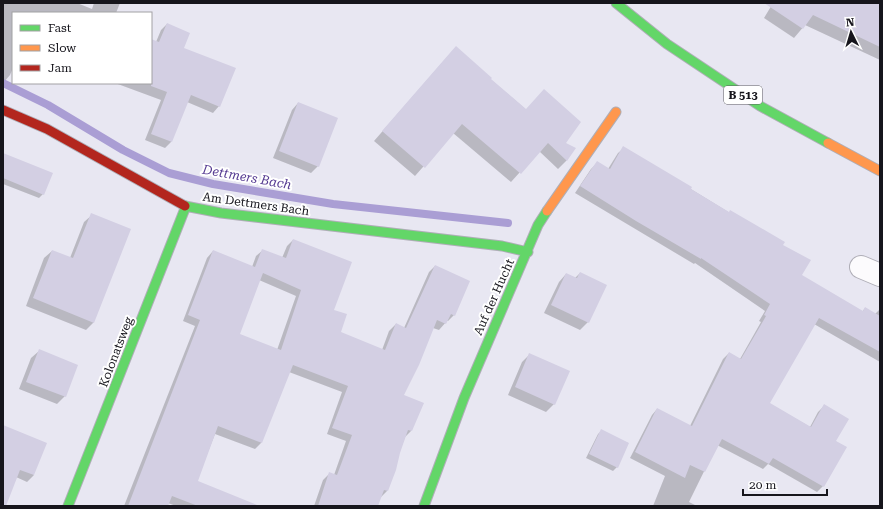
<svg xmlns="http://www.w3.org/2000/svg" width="883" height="509" font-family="'Roboto Serif',serif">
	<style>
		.shadow { fill: #0003; fill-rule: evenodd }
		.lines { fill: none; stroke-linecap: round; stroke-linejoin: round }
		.stream { stroke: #aa9ed4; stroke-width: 8 }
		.building { fill: #d3cfe3; fill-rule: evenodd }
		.street-casing { stroke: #afaeb7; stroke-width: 24 }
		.fast-casing { stroke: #afaeb7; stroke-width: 11 }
		.slow-casing { stroke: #afaeb7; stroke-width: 11 }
		.jam-casing { stroke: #afaeb7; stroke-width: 11 }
		.street { stroke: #fcfbfd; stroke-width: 22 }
		.fast { stroke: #63d668; stroke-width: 9 }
		.slow { stroke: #ff974d; stroke-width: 9 }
		.jam { stroke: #b3261e; stroke-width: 9 }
		.labels { text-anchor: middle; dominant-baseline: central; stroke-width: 4; stroke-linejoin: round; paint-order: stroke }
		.shield { fill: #fff; stroke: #5c5b60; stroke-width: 1 }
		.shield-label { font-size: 11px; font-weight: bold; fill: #16151c }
		.street-label { font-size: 12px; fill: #16151c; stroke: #fff }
		.water-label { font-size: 13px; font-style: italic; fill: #553a91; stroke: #fff }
	</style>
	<rect width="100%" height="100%" fill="#e8e7f2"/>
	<path class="shadow" d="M 3,3 L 77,3 L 92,9 L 94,3 L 120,3 L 116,13 L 13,13 L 13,68 L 10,75 L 4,82 Z
		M 773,3 L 870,3 L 880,8 L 880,60 L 805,25 L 794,38 L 764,18 Z
		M 167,24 L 219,106 L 213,113 L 187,102 L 171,142 L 165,148 L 145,140 L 161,100 L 115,83 L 151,83 L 151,40 L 156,42 L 161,30 Z
		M 456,47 L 490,79 L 565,143 L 567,160 L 558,169 L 539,151 L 511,182 L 453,133 L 415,176 L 374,141 Z
		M 298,103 L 318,166 L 311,173 L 273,158 L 292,110 Z
		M 624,148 L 782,245 L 800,276 L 862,312 L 865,308 L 875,314 L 880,309 L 880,362 L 814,324 L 768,403 L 810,427 L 818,412 L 824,406 L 835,441 L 845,447 L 823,486 L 817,492 L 768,464 L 763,469 L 717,445 L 689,502 L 697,506 L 653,506 L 665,476 L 630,458 L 652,415 L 657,409 L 690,426 L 723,359 L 729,353 L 740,359 L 761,322 L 759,321 L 765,311 L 695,263 L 694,264 L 575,193 L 591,169 L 597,163 L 608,169 L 618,153 Z
		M 3,155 L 43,194 L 39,198 L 3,184 Z
		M 92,215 L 94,322 L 86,330 L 26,306 L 44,258 L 52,251 L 70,258 L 84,222 Z
		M 293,240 L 332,310 L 339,332 L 382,350 L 389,331 L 396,324 L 404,328 L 429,272 L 435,266 L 454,315 L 448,321 L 447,321 L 439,330 L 433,328 L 403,396 L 411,431 L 405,437 L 399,453 L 395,470 L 387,491 L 380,498 L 377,506 L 314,506 L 323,480 L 330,473 L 334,475 L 346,441 L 327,434 L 342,392 L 289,372 L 261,443 L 255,449 L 215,434 L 196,482 L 220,506 L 176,506 L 168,503 L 167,506 L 124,506 L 195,326 L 183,321 L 207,258 L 213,251 L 252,267 L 256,256 L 263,250 L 282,258 L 287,246 ZM 259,280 L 296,296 L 277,350 L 238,334 Z
		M 580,273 L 588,322 L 580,330 L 544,313 L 559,282 L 566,274 L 575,278 Z
		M 39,351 L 65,396 L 57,404 L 19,389 L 31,358 Z
		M 529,355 L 554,404 L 546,412 L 508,395 L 522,362 Z
		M 3,426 L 34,475 L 27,482 L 16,477 L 5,506 L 3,506 Z
		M 601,431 L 628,443 L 617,467 L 613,471 L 586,458 L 598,434 Z"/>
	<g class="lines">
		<path class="stream" d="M 3,83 L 48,105 L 123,150 L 169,173 L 213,184 L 333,204 L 508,223"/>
	</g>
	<path class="building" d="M 764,3 L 880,3 L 880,47 L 813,15 L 803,29 Z
		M 167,23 L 190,33 L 184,48 L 236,68 L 220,107 L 191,95 L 172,142 L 151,134 L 167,92 L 151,86 L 151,39 L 159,42 Z
		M 456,46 L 492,78 L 491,79 L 526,109 L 544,89 L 581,122 L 566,143 L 576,148 L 567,161 L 548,143 L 521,174 L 462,124 L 425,168 L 382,131 Z
		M 298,102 L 338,118 L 319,167 L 279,151 Z
		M 623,146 L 692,187 L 691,189 L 729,212 L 730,210 L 785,242 L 783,245 L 811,260 L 802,275 L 863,311 L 865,307 L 880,316 L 880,352 L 819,318 L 770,403 L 811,427 L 824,404 L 849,419 L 836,441 L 847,447 L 824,487 L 773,458 L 769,464 L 722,439 L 705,472 L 690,465 L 685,478 L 635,452 L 657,408 L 692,426 L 729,352 L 741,359 L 766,316 L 764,315 L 770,304 L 701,258 L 701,259 L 636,221 L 580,186 L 597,161 L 610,169 Z
		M 3,153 L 53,173 L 44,195 L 3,178 Z
		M 91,213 L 131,229 L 94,323 L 33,298 L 52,250 L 73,258 Z
		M 293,239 L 352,262 L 334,310 L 347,314 L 341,332 L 385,350 L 396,323 L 406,328 L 435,265 L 470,281 L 455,316 L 451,314 L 446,324 L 437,320 L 419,365 L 404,395 L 424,403 L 412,431 L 408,430 L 400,453 L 396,470 L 388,491 L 384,490 L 378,506 L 318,506 L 329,472 L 337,475 L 352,435 L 332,428 L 348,386 L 293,365 L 262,443 L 218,426 L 198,481 L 257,505 L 257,506 L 198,506 L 172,496 L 168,506 L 128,506 L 200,320 L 188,315 L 213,250 L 255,267 L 262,249 L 286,258 ZM 263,273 L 301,290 L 281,350 L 240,334 Z
		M 580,272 L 607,285 L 589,323 L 551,305 L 566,273 L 577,278 Z
		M 39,349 L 78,365 L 66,397 L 26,382 Z
		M 529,353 L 570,371 L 555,405 L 515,387 Z
		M 3,425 L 47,443 L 34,475 L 20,470 L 6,506 L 3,506 Z
		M 601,429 L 629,443 L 618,468 L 589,454 Z"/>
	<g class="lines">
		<defs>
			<path id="street" d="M 861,267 L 880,275"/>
			<path id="fast" d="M 616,3 L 667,44 L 760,106 L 828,143
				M 185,206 L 221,213 L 502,246 L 528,252
				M 68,506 L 186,206
				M 424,506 L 464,398 L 538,225 L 547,211"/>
			<path id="slow" d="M 828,143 L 880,171
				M 547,211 L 616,112"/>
			<path id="jam" d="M 3,110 L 47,129 L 185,206"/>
		</defs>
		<use href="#street" class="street-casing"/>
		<use href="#fast" class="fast-casing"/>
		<use href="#slow" class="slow-casing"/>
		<use href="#jam" class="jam-casing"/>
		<use href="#street" class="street"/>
		<use href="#fast" class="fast"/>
		<use href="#slow" class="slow"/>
		<use href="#jam" class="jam"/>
	</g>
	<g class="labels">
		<rect class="shield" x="724" y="86" width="38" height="18" rx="3"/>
		<g class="shield-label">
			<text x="743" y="95">B 513</text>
		</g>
		<g class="street-label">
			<text transform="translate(256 204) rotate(8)">Am Dettmers Bach</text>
			<text transform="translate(494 297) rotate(-66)">Auf der Hucht</text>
			<text transform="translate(116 352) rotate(-69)">Kolonatsweg</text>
		</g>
		<g class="water-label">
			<text transform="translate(247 177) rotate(10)">Dettmers Bach</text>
		</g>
	</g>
	<rect width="883" height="509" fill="none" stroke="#16151c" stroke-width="8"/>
	<rect x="12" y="12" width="140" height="72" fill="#ffffff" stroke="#a2a1a4"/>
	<rect x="20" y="25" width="20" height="6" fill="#63d668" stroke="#a2a1a4"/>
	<text x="48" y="32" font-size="12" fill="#16151c">Fast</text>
	<rect x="20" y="45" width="20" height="6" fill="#ff974d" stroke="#a2a1a4"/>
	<text x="48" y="52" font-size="12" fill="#16151c">Slow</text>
	<rect x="20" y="65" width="20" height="6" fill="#b3261e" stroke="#a2a1a4"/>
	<text x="48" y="72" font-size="12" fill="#16151c">Jam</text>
	<g transform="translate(851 32) rotate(355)" stroke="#ffffff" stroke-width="3" paint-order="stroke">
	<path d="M0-3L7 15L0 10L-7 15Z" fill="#16151c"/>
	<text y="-6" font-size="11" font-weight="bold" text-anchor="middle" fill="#16151c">N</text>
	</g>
	<path d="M743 489v6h84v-6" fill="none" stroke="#16151c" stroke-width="2"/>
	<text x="749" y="489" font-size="12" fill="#16151c" stroke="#ffffff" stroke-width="3" paint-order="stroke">20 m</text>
</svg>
